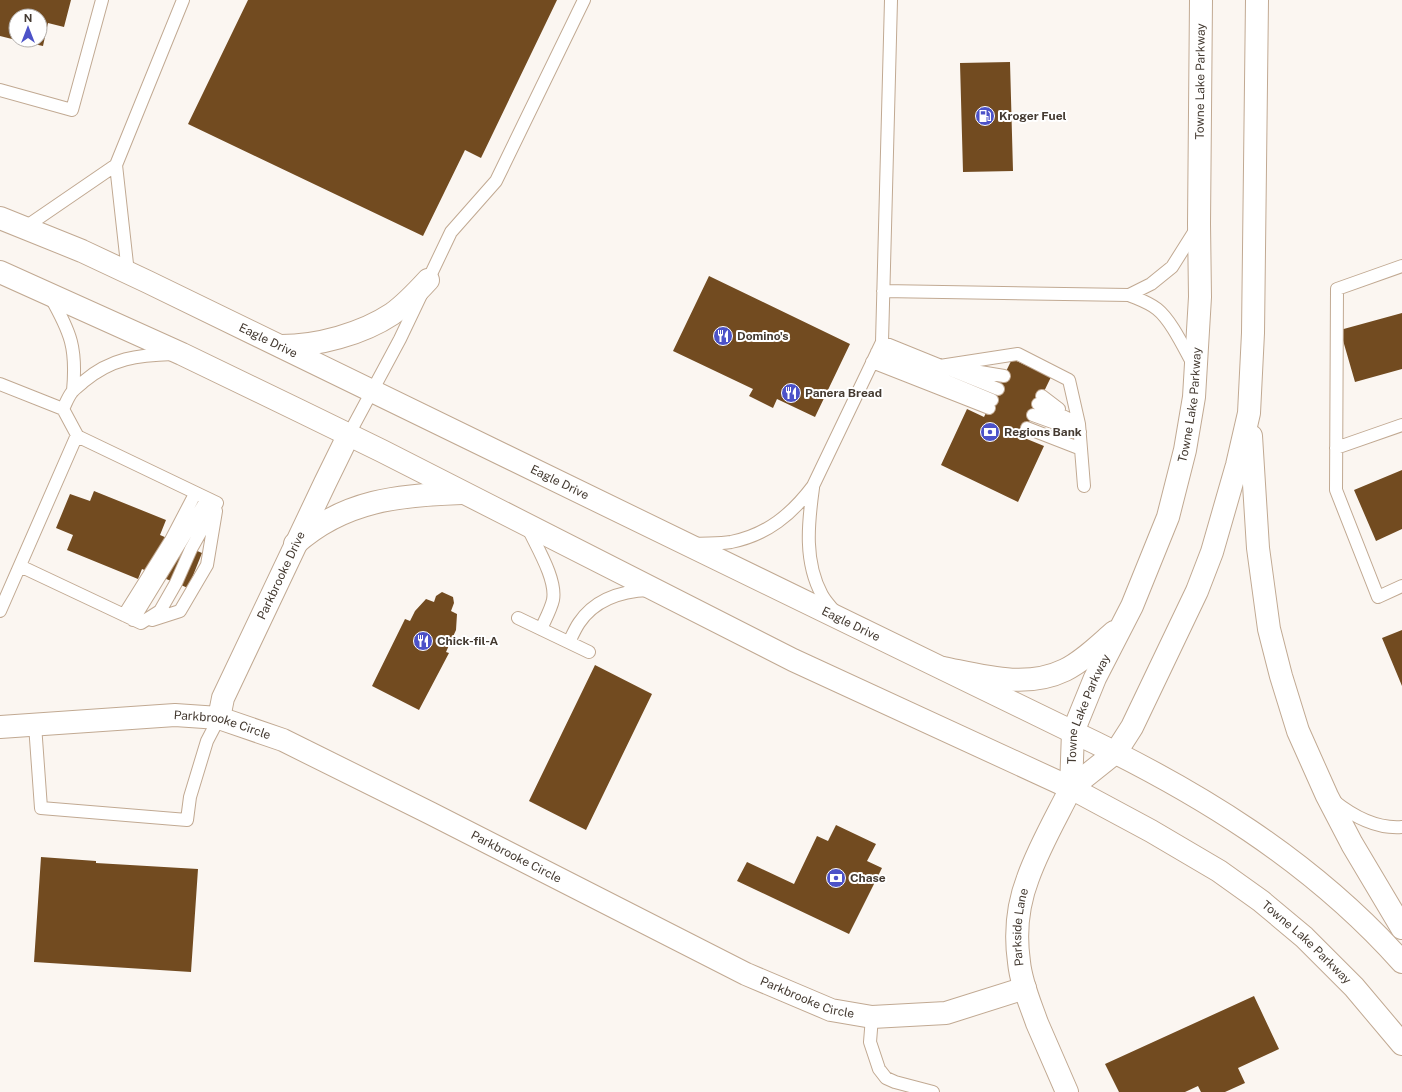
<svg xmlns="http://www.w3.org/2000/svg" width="1402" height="1092" font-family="'Public Sans',sans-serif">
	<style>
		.building { fill: #724b20 }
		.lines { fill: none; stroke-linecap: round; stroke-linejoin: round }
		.service-casing { stroke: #c1a992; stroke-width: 14 }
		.minor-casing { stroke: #c1a992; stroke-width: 24 }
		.tertiary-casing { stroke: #c1a992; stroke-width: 24 }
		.secondary-casing { stroke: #c1a992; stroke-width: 24 }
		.service { stroke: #fff; stroke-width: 12 }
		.minor { stroke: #fff; stroke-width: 22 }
		.tertiary { stroke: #fff; stroke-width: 22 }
		.secondary { stroke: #fff; stroke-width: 22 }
		.labels { text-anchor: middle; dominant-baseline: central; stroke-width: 4; stroke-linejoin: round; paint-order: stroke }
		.street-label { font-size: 12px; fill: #443a31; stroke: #fff }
		.poi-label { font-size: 12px; font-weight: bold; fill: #443a31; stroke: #fff; text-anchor: start }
	</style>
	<rect width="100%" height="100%" fill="#fbf6f1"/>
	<path class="building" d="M 0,0 L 71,0 L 64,27 L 48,23 L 43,46 L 20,41 L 40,40 L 40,16 L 16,16 L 16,40 L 0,36 Z
		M 248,0 L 557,0 L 481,158 L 465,150 L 423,236 L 188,124 Z
		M 1010,62 L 1013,171 L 963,172 L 960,63 Z
		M 709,276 L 850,344 L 815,417 L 777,399 L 773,408 L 749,396 L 753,389 L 673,351 Z
		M 1402,313 L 1402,369 L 1355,382 L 1340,330 Z
		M 1012,359 L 1051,377 L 1022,437 L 1044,446 L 1018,502 L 941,465 L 967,409 L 984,417 Z
		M 1402,470 L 1402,529 L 1376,541 L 1354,490 Z
		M 94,491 L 166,520 L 160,535 L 202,553 L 188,588 L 142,569 L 138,579 L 67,550 L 73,535 L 56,528 L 70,494 L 90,501 Z
		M 442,592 L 453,597 L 454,603 L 451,611 L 457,614 L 456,630 L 446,652 L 449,653 L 419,710 L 372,686 L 405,619 L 410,621 L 415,611 L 426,599 L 434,602 L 436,596 Z
		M 1402,630 L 1402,686 L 1382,638 Z
		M 595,665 L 652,694 L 586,830 L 529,801 Z
		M 836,825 L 876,844 L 867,861 L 882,868 L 849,934 L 737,881 L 747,862 L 794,884 L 817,836 L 828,841 Z
		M 41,857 L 96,861 L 96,863 L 198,869 L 191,972 L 34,962 Z
		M 1254,996 L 1279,1049 L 1238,1068 L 1245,1083 L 1225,1092 L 1201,1092 L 1198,1086 L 1185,1092 L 1119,1092 L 1105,1064 Z"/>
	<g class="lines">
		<defs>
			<path id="service" d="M 0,90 L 72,110 L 102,0
				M 24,228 L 116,165
				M 1402,266 L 1337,289 L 1336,490 L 1378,597 L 1402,586
				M 128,273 L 116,165 L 183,0
				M 883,291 L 1129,295
				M 50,296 C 71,333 77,348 73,391
				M 882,342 L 998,389
				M 877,352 L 992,400
				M 872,362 L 989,408
				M 1193,364 C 1184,348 1171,320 1157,309 C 1148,302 1138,299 1129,295 L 1151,284 L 1172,267 L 1196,229
				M 940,366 L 1018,354 L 1069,380 L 1079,424
				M 962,369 L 1004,376
				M 0,384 L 63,409 L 77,435 L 0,611
				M 1042,396 L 1059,409
				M 1038,404 L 1079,424 L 1084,486
				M 63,409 C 66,403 68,397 72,392 C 75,388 80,385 83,382 C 111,358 138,355 173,354
				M 1033,415 L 1080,432
				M 1027,428 L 1081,449
				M 349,434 L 400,339 L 451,232 L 496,181 L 584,0
				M 77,436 L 217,503
				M 1336,448 L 1402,425
				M 813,488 C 808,524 804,562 822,595 C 825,601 831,607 835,612
				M 527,526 C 536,546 557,579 553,600 C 551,609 545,620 541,629
				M 694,544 C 706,543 719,544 731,542 C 767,535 792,514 813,486 L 882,342 L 891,0
				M 20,566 L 141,623 L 160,611 L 176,583 L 191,549 L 217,503
				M 124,615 L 171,540 L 195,494
				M 518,618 L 589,652
				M 133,620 L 207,499
				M 152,620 L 180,611 L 207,565 L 216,511
				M 569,642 C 572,636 575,629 579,623 C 595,599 622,591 649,590
				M 35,725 L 41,808 L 187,820 L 190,797 L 207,741 L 219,718
				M 1334,801 C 1354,817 1376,829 1402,827
				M 872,1017 L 870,1042 L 879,1069 L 886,1078 L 895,1082 L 933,1092"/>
			<g id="minor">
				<path id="s1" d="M 219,718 L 223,698 L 325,483 L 349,434"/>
				<path id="s2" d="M 0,727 L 175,715 L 219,718 L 283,740 L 430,813 L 746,974 L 831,1010 L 872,1017 L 946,1013 L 1025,988"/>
				<path id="s3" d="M 1067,1092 C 1057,1069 1047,1046 1037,1023 C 1030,1003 1021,983 1019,962 C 1015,934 1018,904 1028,878 C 1039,847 1056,818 1071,788"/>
			</g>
			<g id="tertiary">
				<path id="s4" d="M 0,218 L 82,251 L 148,282 L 1073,732"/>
				<path d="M 0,272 L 182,354 L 300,411 L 382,451 L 793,660 L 1071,788"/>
				<path d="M 281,346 C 317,346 362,334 392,314 C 406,304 417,292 428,280"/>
				<path d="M 295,544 C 344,500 400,495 462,493"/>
			</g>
			<g id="secondary">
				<path d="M 1251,436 L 1258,548 L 1269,629 L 1281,676 L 1298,731 L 1327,796 L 1352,844 L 1402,928"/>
				<path d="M 943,668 C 983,676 1026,689 1065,670 C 1083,661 1098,646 1114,632"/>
				<path d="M 1073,732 C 1196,790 1311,860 1402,962"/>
				<path d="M 1071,788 L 1116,752 L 1132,727 L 1197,591 L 1212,552 L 1237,465 L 1249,413 L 1253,333 L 1257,0"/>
				<path id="s5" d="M 1071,788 L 1073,732 L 1095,678 L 1132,606 L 1168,517 L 1185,450 L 1194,397 L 1200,297 L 1199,224 L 1201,0"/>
				<path id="s6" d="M 1071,788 L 1151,831 L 1219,871 L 1261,901 L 1304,937 L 1354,987 L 1402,1044"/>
			</g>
		</defs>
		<use href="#service" class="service-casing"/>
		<use href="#minor" class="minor-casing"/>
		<use href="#tertiary" class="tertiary-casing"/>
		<use href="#secondary" class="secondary-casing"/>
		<use href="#service" class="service"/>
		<use href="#minor" class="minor"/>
		<use href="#tertiary" class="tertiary"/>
		<use href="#secondary" class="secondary"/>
	</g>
	<defs>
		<symbol id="fuel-disc" viewBox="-11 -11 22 22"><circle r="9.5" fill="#4c52c8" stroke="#fff"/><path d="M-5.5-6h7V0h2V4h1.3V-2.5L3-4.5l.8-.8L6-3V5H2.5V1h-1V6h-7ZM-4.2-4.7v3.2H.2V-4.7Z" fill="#fff"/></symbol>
		<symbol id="restaurant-disc" viewBox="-11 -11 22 22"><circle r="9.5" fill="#4c52c8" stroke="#fff"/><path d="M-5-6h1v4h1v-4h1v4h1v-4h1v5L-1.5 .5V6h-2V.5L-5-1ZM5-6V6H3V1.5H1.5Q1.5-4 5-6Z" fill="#fff"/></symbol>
		<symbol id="bank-disc" viewBox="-11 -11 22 22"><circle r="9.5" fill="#4c52c8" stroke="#fff"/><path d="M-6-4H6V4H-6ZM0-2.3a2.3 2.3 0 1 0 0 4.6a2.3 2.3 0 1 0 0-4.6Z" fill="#fff"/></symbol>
	</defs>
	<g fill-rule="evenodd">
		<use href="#fuel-disc" x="974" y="105" width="22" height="22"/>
		<use href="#restaurant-disc" x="712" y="325" width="22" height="22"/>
		<use href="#restaurant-disc" x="780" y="382" width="22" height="22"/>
		<use href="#bank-disc" x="979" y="421" width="22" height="22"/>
		<use href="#restaurant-disc" x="412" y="630" width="22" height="22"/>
		<use href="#bank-disc" x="825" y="867" width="22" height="22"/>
	</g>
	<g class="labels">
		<g class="street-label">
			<text stroke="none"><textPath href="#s5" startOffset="730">Towne Lake Parkway</textPath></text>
			<text stroke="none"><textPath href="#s4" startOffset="295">Eagle Drive</textPath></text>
			<text stroke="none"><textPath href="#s5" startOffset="406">Towne Lake Parkway</textPath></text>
			<text stroke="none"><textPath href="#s4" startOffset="619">Eagle Drive</textPath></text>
			<text stroke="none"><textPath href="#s1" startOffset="156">Parkbrooke Drive</textPath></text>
			<text stroke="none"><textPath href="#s4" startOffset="943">Eagle Drive</textPath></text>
			<text stroke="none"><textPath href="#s5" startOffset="82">Towne Lake Parkway</textPath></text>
			<text stroke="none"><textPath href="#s2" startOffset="224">Parkbrooke Circle</textPath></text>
			<text stroke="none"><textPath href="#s2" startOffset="548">Parkbrooke Circle</textPath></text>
			<text stroke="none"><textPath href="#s3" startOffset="174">Parkside Lane</textPath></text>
			<text stroke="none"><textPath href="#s6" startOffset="283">Towne Lake Parkway</textPath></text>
			<text stroke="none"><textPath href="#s2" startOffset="872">Parkbrooke Circle</textPath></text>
		</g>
		<g class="poi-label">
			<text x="999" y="116">Kroger Fuel</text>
			<text x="737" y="336">Domino's</text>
			<text x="805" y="393">Panera Bread</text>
			<text x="1004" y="432">Regions Bank</text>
			<text x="437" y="641">Chick-fil-A</text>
			<text x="850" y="878">Chase</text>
		</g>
	</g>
	<g transform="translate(28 28)"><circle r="19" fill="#ffffff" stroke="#b4b0ad"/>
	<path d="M0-3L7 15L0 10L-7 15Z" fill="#4c52c8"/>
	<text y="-6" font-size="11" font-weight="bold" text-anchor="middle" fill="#443a31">N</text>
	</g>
</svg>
